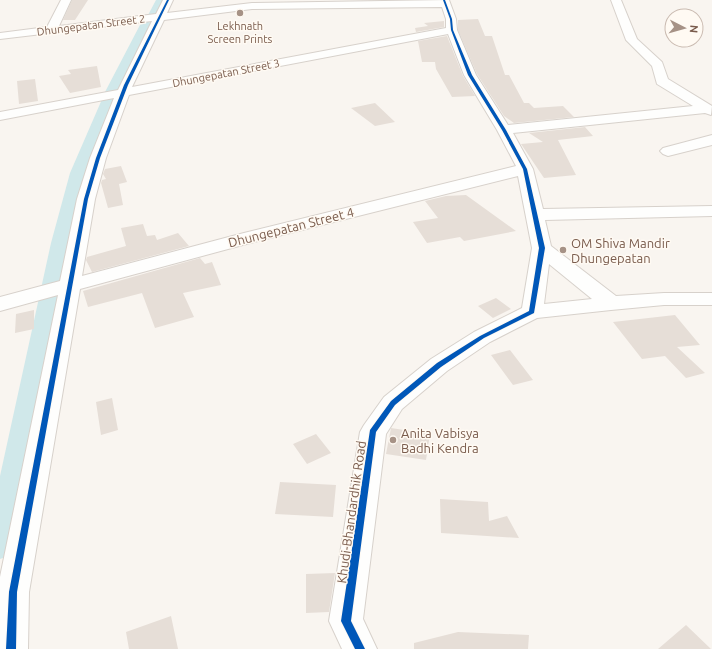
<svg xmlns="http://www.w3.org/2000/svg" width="712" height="649" font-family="Ubuntu,sans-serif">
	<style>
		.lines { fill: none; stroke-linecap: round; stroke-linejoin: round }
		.canal { fill: #d0e8ea; fill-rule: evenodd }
		.building { fill: #e6ded7 }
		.minor-casing { stroke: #d7d1cb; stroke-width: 2 }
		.minor { fill: #fefefd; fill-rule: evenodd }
		.cycleway-casing { stroke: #fffaf3; stroke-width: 2 }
		.cycleway { fill: #0057b8; fill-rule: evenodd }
		.poi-dot { fill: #a69286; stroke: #fffaf3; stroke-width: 1.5 }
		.labels { text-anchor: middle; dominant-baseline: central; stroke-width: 3; stroke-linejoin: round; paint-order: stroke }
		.far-street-label { font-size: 11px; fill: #7a5c4d; stroke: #fffaf3 }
		.far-poi-label { font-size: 11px; fill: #7a5c4d; stroke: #fffaf3 }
		.street-label { font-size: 13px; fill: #7a5c4d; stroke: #fffaf3 }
		.poi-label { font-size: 13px; fill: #7a5c4d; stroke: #fffaf3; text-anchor: start }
	</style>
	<rect width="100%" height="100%" fill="#f9f5f0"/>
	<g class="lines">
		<path class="canal" d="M 156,0 L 166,0 L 156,19 L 148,19 L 147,17 Z
			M 146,20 L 151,23 L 119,92 L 115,95 L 117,97 L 86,173 L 69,243 L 15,546 L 11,555 L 0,559 L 0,476 L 51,243 L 70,173 L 103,97 L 107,94 L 105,92 L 141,23 Z"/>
	</g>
	<path class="building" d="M 72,0 L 88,0 L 75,20 L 63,20 Z
		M 478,19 L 485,36 L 492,36 L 505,75 L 509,75 L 524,103 L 529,103 L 534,108 L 563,106 L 574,117 L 514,123 L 504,116 L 477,74 L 458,30 L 458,20 Z
		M 444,21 L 444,27 L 416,32 L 415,28 L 428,26 L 424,23 Z
		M 447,36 L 463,76 L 475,96 L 452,97 L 436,69 L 435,62 L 422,62 L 418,41 Z
		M 97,66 L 101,87 L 70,93 L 59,76 L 71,74 L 68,70 Z
		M 35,79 L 38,101 L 19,104 L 17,81 Z
		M 375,103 L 395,122 L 375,126 L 351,108 Z
		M 585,127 L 593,136 L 558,140 L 576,175 L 544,178 L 521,144 L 543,142 L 529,133 Z
		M 121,166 L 127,182 L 119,184 L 123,205 L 108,208 L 101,183 L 102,180 L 106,179 L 103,174 L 105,169 Z
		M 466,195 L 516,231 L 464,241 L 460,237 L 427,243 L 413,222 L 438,218 L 425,201 L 446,196 Z
		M 143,224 L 147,236 L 155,235 L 157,240 L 178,233 L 189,246 L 92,272 L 86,260 L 87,257 L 126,246 L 121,228 Z
		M 200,258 L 205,264 L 212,262 L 221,285 L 183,293 L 194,317 L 155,328 L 142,293 L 88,307 L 83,291 Z
		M 496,298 L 511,309 L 493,318 L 478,306 Z
		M 34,310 L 34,329 L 15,333 L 16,314 Z
		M 675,315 L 700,345 L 677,347 L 705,373 L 686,378 L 665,356 L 642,359 L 613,322 Z
		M 510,350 L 533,380 L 513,385 L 491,355 Z
		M 112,398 L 118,430 L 101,435 L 96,402 Z
		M 391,428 L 430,434 L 426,460 L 386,454 Z
		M 316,434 L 331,453 L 307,464 L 293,444 Z
		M 280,482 L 336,485 L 333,517 L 275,514 Z
		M 440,499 L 488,502 L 489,521 L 507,516 L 519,538 L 441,533 Z
		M 335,573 L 329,612 L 306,613 L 306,574 Z
		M 171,616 L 178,649 L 129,649 L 126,632 Z
		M 686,625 L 711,649 L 658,649 Z
		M 458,632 L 529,635 L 528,649 L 414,649 L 414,643 Z"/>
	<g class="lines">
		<defs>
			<path id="minor" d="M 61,0 L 71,0 L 59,26 L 156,14 L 163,0 L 173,0 L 167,13 L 252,3 L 449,0 L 456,19 L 457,30 L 476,75 L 508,125 L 693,106 L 657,84 L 652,66 L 626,40 L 611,0 L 621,0 L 637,39 L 662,62 L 668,79 L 712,106 L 711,115 L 705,113 L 513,133 L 533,169 L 543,209 L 712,206 L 712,216 L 545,220 L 551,246 L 616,296 L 664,293 L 712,293 L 712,305 L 664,305 L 611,310 L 537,318 L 490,342 L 447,371 L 402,409 L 386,434 L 363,619 L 377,649 L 342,649 L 329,621 L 360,432 L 364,425 L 384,397 L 431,359 L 474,332 L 522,308 L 532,248 L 518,176 L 254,242 L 80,289 L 29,592 L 28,649 L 0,649 L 0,577 L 58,295 L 0,311 L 0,297 L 60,281 L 77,199 L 90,158 L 114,98 L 0,120 L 0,112 L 118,90 L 152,21 L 0,39 L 0,33 L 47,27 ZM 442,7 L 446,19 L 446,28 L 132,87 L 164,20 L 252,9 ZM 448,34 L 464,75 L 497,130 L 516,166 L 240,234 L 82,276 L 95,199 L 106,158 L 129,95 ZM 549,264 L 592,299 L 544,304 Z
				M 712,135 L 712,145 L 668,156 L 663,154 L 660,151 L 663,148 Z"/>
		</defs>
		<use href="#minor" class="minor-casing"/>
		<use href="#minor" class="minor"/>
		<defs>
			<path id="cycleway" d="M 167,0 L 169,0 L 128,85 L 100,158 L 88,199 L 17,592 L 16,649 L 6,649 L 9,592 L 84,199 L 96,158 L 124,85 Z
				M 443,0 L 445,0 L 452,19 L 453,30 L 472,75 L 506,130 L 527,169 L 545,248 L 534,313 L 484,338 L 441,367 L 395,405 L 376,432 L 351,621 L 365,649 L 355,649 L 341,621 L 370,430 L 391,401 L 437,363 L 480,336 L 529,311 L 539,248 L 523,169 L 502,130 L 468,75 L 451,30 L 450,19 Z"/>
		</defs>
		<use href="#cycleway" class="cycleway-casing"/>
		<use href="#cycleway" class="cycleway"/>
	</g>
	<g class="poi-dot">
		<circle cx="240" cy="13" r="4"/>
		<circle cx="563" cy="250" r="4"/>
		<circle cx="393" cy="440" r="4"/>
	</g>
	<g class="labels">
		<g class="far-street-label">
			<text transform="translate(91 25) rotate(-7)">Dhungepatan Street 2</text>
			<text transform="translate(226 73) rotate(-11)">Dhungepatan Street 3</text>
		</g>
		<g class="far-poi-label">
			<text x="240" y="26">Lekhnath<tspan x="240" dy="13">Screen Prints</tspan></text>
		</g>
		<g class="street-label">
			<text transform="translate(291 227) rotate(-14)">Dhungepatan Street 4</text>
			<text transform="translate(351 512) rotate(-82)">Khudi-Bhandardhik Road</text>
		</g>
		<g class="poi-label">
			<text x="571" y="243">OM Shiva Mandir<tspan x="571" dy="15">Dhungepatan</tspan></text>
			<text x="401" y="433">Anita Vabisya<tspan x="401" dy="15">Badhi Kendra</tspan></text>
		</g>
	</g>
	<g transform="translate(684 28) rotate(96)"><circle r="19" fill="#fffaf3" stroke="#cabbb1"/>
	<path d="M0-3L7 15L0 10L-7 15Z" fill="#a69286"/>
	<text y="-6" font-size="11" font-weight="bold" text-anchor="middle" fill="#7a5c4d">N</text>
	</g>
</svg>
